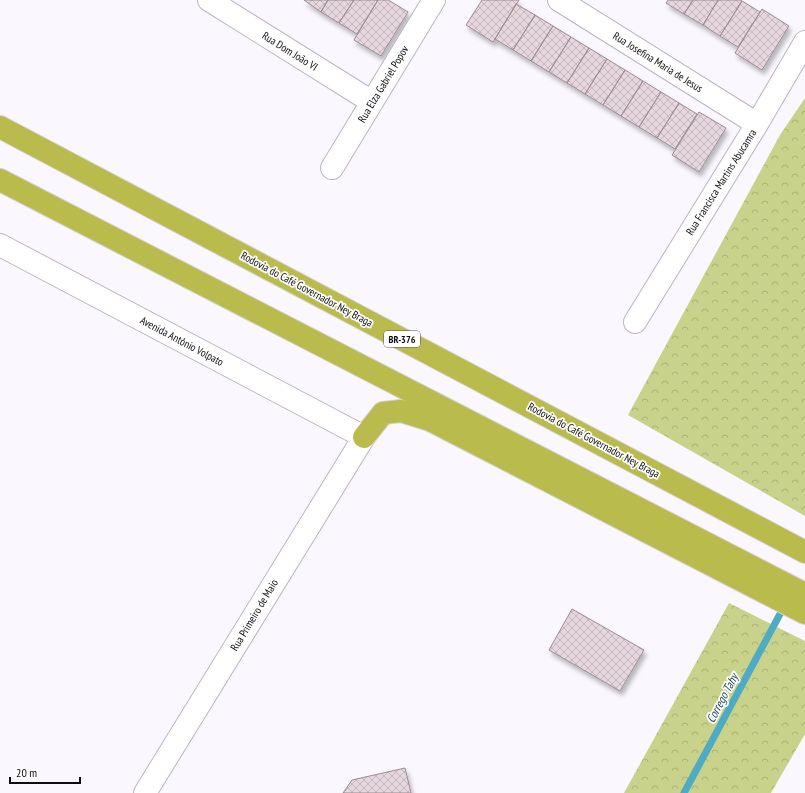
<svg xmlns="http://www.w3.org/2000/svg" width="805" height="793" font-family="'PT Sans Narrow',sans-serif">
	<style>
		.forest { fill: url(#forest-crowns) }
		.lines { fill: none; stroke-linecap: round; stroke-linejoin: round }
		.stream { stroke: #4dabc3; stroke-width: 7 }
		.building { fill: url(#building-cross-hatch); stroke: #9a8c92; filter: url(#shadow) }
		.street-casing { stroke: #bbb4c0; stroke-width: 24 }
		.secondary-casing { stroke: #bbb4c0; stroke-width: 24 }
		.highway-casing { stroke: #d4d3d4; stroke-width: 24 }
		.street { stroke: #fff; stroke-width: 22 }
		.secondary { stroke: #fff; stroke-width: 22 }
		.highway { stroke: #b9bc4d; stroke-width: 22 }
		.labels { text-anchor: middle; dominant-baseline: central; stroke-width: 3.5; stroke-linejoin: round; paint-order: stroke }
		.shield { fill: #fff; stroke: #565558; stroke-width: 1 }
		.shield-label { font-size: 10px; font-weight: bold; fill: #0e0c10 }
		.street-label { font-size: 11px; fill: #0e0c10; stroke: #fff }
		.water-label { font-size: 12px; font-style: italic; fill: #1f4954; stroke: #fff }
	</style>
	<defs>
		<pattern id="forest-crowns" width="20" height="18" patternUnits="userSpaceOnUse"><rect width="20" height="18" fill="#c9d28a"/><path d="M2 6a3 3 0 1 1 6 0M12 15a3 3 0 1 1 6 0" fill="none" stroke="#abb376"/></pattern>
		<pattern id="building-cross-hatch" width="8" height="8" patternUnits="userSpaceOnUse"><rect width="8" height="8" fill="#e5d7dd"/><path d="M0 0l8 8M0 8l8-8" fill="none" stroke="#c3b7bd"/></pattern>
		<filter id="shadow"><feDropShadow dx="2.5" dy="4.5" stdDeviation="2" flood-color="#0004"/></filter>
	</defs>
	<rect width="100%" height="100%" fill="#fbf7ff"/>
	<path class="forest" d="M 805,98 L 805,516 L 628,415 L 780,135 Z
		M 729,603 L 805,641 L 805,734 L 771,793 L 624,793 Z"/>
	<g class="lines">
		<path class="stream" d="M 684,793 L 780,614"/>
	</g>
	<path class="building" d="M 304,0 L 328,0 L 321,12 Z
		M 328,0 L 354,0 L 339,23 L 321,12 Z
		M 354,0 L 378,0 L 357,34 L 339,23 Z
		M 378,0 L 388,0 L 408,12 L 381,56 L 354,40 Z
		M 482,0 L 519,0 L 493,42 L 466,25 Z
		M 668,0 L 693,0 L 684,14 L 666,3 Z
		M 693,0 L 718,0 L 703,25 L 684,14 Z
		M 718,0 L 740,0 L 742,1 L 720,36 L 703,25 Z
		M 742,1 L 760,12 L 738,47 L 720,36 Z
		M 516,4 L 535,15 L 513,50 L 495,39 Z
		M 762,9 L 789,26 L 762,70 L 735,53 Z
		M 535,15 L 553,26 L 531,61 L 513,50 Z
		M 553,26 L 571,37 L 549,72 L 531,61 Z
		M 571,37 L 589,48 L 567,83 L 549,72 Z
		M 589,48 L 607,59 L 585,94 L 567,83 Z
		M 607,59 L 625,70 L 603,105 L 585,94 Z
		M 625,70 L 643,81 L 621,116 L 603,105 Z
		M 643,81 L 661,92 L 639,127 L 621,116 Z
		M 661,92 L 679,103 L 657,138 L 639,127 Z
		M 679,103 L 697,114 L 675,149 L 657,138 Z
		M 699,112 L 726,128 L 699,172 L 672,155 Z
		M 572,609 L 644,650 L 620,691 L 549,650 Z
		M 405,768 L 411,793 L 343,793 L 352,780 Z"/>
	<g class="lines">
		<defs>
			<path id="street" d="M 209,0 L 372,102
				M 559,0 L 757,124
				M 332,168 L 434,0
				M 635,322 L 757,124 L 805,42
				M 145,793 L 364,437"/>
			<path id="secondary" d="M 0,245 L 364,437"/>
			<path id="highway" d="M 0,127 L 805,552
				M 0,180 L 805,594
				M 364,437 L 383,413 L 401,411 L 430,420 L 805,613"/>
		</defs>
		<use href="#street" class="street-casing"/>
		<use href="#secondary" class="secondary-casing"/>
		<use href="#highway" class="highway-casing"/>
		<use href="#street" class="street"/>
		<use href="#secondary" class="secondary"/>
		<use href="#highway" class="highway"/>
	</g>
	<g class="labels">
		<rect class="shield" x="384" y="331" width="36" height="16" rx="3"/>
		<g class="shield-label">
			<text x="402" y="339">BR-376</text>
		</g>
		<g class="street-label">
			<text transform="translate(290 51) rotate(32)">Rua Dom João VI</text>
			<text transform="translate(658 62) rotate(32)">Rua Josefina Maria de Jesus</text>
			<text transform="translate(383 84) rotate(-59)">Rua Elza Gabriel Popov</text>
			<text transform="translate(721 182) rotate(-58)">Rua Francisca Martins Abucamra</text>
			<text transform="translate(307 289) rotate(28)">Rodovia do Café Governador Ney Braga</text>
			<text transform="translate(182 341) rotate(28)">Avenida Antônio Volpato</text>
			<text transform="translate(594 440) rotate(28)">Rodovia do Café Governador Ney Braga</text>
			<text transform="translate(254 615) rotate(-59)">Rua Primeiro de Maio</text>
		</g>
		<g class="water-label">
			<text transform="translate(722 698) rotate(-62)">Corrego Tahy</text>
		</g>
	</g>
	<path d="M10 777v6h70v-6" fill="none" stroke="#0e0c10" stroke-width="2"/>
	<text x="16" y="777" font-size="12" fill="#0e0c10" stroke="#ffffff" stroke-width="3" paint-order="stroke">20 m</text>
</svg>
